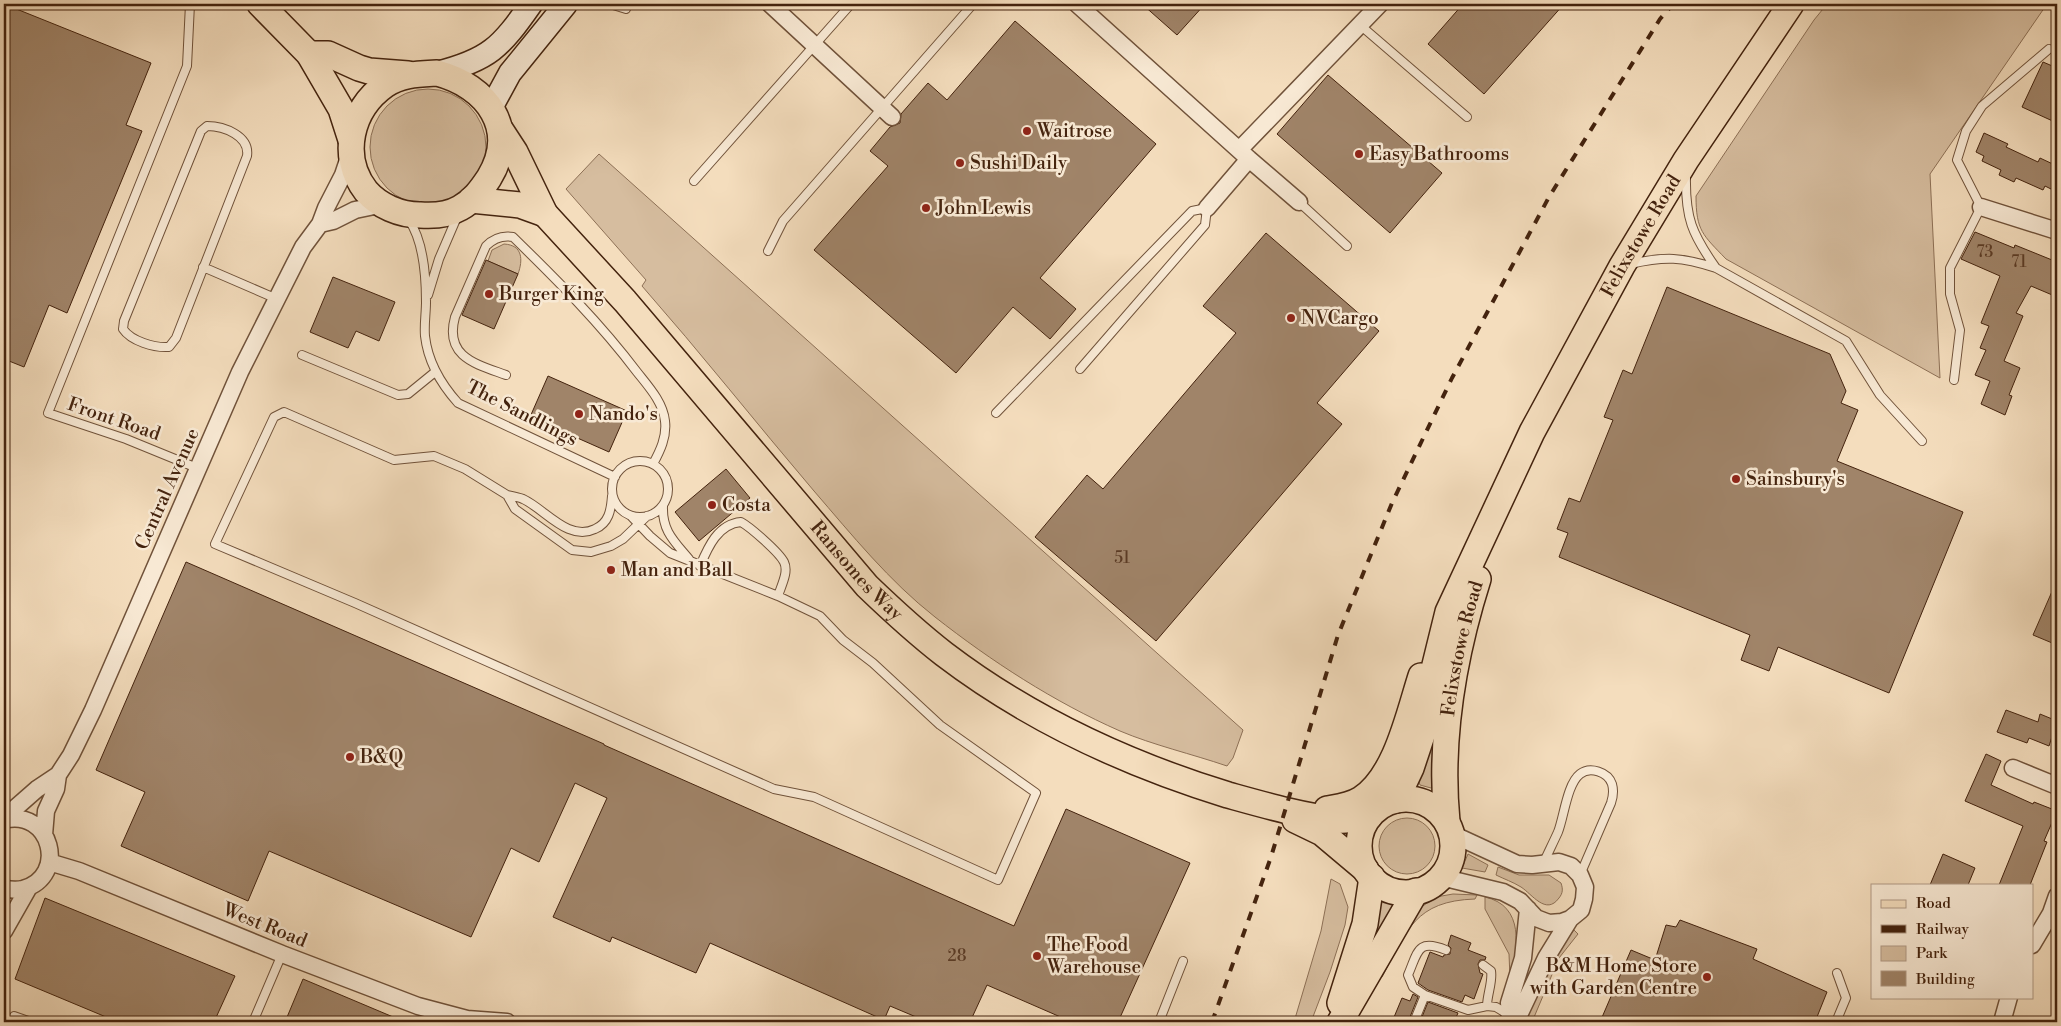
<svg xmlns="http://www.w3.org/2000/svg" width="2061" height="1026" font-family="'Libre Bodoni',serif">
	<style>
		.green { fill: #d6bd9f; stroke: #8d7056 }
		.building { fill: #a08469; stroke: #44230e }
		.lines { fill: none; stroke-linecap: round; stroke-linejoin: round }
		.lane-casing { stroke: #70523a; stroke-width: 10 }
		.street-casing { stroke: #70523a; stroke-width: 19 }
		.secondary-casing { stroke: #44230e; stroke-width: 25 }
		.primary-casing { stroke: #44230e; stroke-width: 28 }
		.lane { stroke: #f8e9d4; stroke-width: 8 }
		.street { stroke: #f8e9d4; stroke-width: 16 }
		.secondary { stroke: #f8e9d4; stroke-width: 22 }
		.primary { stroke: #f4ddbd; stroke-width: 25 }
		.rail { stroke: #44230e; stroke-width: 4; stroke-dasharray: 9 9; stroke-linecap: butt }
		.poi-dot { fill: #8f2418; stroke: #f8e9d4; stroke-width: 2 }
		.labels { text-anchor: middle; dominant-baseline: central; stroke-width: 5; stroke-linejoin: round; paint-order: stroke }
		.number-label { font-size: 16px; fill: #5b3b25 }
		.poi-label { font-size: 19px; fill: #44230e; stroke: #f8e9d4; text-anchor: start }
		.street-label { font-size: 19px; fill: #44230e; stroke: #f8e9d4 }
	</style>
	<rect width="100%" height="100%" fill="#f4ddbd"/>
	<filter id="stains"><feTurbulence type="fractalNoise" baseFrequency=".004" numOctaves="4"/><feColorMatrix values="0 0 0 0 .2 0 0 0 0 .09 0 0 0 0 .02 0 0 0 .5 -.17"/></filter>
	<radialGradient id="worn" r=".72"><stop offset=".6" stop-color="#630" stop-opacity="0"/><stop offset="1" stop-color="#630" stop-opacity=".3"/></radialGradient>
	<path class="green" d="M 1827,4 L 2047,4 L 1930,174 L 1940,378 L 1726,259 C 1703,235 1696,231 1696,196 L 1814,20 Z
		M370 147a58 58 0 1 1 116 0a58 58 0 1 1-116 0Z
		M 599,154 L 1243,730 L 1233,758 L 1227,766 C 1192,754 1153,745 1120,731 C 1054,702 991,661 935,617 C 889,581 852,535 814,491 C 756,423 701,353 642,286 L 646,280 L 566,189 Z
		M 504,244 C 523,245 523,260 518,274 L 488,261 L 492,250 Z
		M 1435,734 L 1433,786 L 1431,788 L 1420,785 L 1418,780 Z
		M1379 846a28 28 0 1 1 56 0a28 28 0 1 1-56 0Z
		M 1468,854 L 1488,865 L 1485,872 L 1462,868 Z
		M 1498,867 L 1519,875 L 1549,875 L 1561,883 C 1563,889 1563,893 1559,898 C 1546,916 1532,894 1521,887 C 1513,882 1504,879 1496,875 Z
		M 1331,879 L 1340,884 L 1348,907 L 1345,925 L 1330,972 L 1311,1022 L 1294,1022 L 1321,931 Z
		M 1453,894 L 1477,895 L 1475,899 C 1415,901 1407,930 1382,977 L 1378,975 L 1417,910 L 1436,897 Z
		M 1485,897 C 1525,906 1518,948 1510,978 L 1509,954 L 1485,909 Z
		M 1380,900 L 1396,905 L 1379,931 L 1377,929 Z
		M 1574,930 L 1578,934 L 1559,958 L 1532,1022 L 1524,1022 C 1538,990 1550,956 1574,930 Z"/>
	<path class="building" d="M 4,4 L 151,63 L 126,125 L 142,131 L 67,313 L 49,305 L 24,367 L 4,359 Z
		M 1142,4 L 1205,4 L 1177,35 Z
		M 1463,4 L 1564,4 L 1484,94 L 1428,44 Z
		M 1015,21 L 1156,144 L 1040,278 L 1076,309 L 1050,339 L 1013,307 L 956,373 L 814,250 L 888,166 L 870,151 L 890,127 L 900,123 L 901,114 L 928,83 L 947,100 Z
		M 2043,62 L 2057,68 L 2057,123 L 2022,107 Z
		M 1328,75 L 1442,173 L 1390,233 L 1277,134 Z
		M 1984,133 L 2008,144 L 2006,147 L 2038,162 L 2040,158 L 2057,166 L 2057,176 L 2051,189 L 2045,186 L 2043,190 L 2016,178 L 2014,182 L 1999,175 L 2001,170 L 1982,161 L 1984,156 L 1976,152 Z
		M 1975,232 L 2014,248 L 2015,245 L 2057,262 L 2057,297 L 2031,286 L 2016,313 L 2023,316 L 2004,361 L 2020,368 L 2009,395 L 2012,396 L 2005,415 L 1981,404 L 1990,381 L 1975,375 L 1986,350 L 1980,348 L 1989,326 L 1981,323 L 2000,276 L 1961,259 Z
		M 1266,233 L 1379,331 L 1317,403 L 1342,424 L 1156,641 L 1035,537 L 1087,475 L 1103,489 L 1236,333 L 1203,306 Z
		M 486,260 L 518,274 L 494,329 L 462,315 Z
		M 333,277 L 395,302 L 379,341 L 356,331 L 348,348 L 310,332 Z
		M 1667,287 L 1830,354 L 1846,391 L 1841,403 L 1858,410 L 1837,461 L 1963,512 L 1889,693 L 1778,647 L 1769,671 L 1741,660 L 1750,635 L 1559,557 L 1568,533 L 1557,529 L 1569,498 L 1580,502 L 1613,420 L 1604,417 L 1623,370 L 1632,374 Z
		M 548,376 L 627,411 L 609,452 L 530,417 Z
		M 726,469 L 750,498 L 699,541 L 675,512 Z
		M 186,562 L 604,744 L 604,745 L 1014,926 L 1066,809 L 1190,863 L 1118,1022 L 1072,1022 L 987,985 L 970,1022 L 928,1022 L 890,1006 L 884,1020 L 710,943 L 696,973 L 612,937 L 610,942 L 553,917 L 607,798 L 575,783 L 539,862 L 511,848 L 471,937 L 269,851 L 248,901 L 121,846 L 145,792 L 96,770 Z
		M 2057,580 L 2057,645 L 2033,635 Z
		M 2006,710 L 2038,722 L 2040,714 L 2057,721 L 2049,746 L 2029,738 L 2027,743 L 1997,732 Z
		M 1986,754 L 2001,761 L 1991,785 L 2033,804 L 2034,802 L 2057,811 L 2044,841 L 2047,842 L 2030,885 L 1999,885 L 2023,826 L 1965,801 Z
		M 1943,854 L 1975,868 L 1968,885 L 1930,885 Z
		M 45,898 L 235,976 L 214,1022 L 118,1022 L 15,979 Z
		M 1680,920 L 1757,949 L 1753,959 L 1827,992 L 1815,1022 L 1600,1022 L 1631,950 L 1655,960 L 1666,925 L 1676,927 Z
		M 1451,935 L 1471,943 L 1468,950 L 1486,957 L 1485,960 L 1480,960 L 1478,964 L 1480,973 L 1483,974 L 1474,999 L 1465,995 L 1462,1002 L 1428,990 L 1418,983 L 1430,952 L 1443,957 L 1444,955 L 1450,954 L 1451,948 L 1448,945 Z
		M 303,979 L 405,1022 L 285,1022 Z
		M 1413,994 L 1418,997 L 1408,1022 L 1392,1022 L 1402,998 L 1410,1001 Z
		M 1428,1002 L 1458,1013 L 1454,1022 L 1420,1022 Z"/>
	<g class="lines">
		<defs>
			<path id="lane" d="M 190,4 L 187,66 L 48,413 L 126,439 L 197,468
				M 610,4 L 626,9
				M 1360,25 L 1467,117
				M 207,126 C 224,126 250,136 247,156 L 176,338 L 169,347 C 154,348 131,341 123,329 L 124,321 L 201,131 Z
				M 1686,175 C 1685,218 1692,234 1716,268
				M 694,181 L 851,4
				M 1299,202 L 1347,246
				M 409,220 C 424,242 426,276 426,302 C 426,313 424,325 425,336 C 428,363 441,384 458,403 L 615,477
				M 768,251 L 783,221 L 973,4
				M 1630,264 C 1666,256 1681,257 1716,268 L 1846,341 L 1880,395 L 1922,441
				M 203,267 L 277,299
				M 428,295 L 439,259 L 457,217
				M 302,355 L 398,395 L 408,394 L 435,372
				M 506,375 C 476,364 444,357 455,317 L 486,246 C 494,238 502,235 513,237 C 557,280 600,323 637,372 C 648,386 663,402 665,421 C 667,437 660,451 653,464
				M 1954,380 L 1960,330 L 1950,294 L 1950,268 L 1981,207 L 1957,160 L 1966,131 L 1982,106 L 2049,49
				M 996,413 L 1192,211 L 1207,208 L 1205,225 L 1080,369
				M612 489a28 28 0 1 1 56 0a28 28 0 1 1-56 0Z
				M 507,495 C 512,496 518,497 523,499 C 545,509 568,542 595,529 C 609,523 611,510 612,496
				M 663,506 C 662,531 674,541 689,559
				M 631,516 L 650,536 L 670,553 L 778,596 L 820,616 L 843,640 L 873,663 L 940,725 L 1036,793 L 998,880 L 814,797 L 774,789 L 355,603 L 215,544 L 274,417 L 284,412 L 394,460 L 434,456 L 465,469 L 507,495 L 515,509 L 572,550 L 591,552 L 611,546 L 623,539 L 647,516
				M 700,566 C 708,547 718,524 741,522 C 750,527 779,552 784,562 C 789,572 781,586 778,596
				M 1543,864 C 1548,853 1553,843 1558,832 C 1564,817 1567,784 1580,774 C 1590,766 1608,772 1612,784 C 1614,791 1613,797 1611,803 L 1580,875
				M 1483,965 L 1491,971 C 1493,981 1487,995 1487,1006
				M 1425,995 L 1413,987 L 1408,975 C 1418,952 1417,938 1446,950
				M 14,1016 L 31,1022
				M 253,1022 L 282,954
				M 1159,1022 L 1183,961
				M 1414,1022 L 1425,995 L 1468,1010 L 1487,1006 L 1496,1007 L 1509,1015
				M 1836,1022 L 1846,998 L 1837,973"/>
			<path id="street" d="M 770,4 L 892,117
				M 1077,4 L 1249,159 L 1299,202
				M 1239,150 L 1380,4
				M 1981,207 L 2057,231
				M 1207,208 L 1249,159
				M 320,224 L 333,221 L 355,210 L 384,204
				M 2013,768 L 2057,786
				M 4,818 L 37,789 L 58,775
				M 4,820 C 51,808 69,876 23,889 C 17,890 10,890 4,888
				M 44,835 L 46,811 L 56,789 L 58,775 L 71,755 L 93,710 L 240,372 L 303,247 L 320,224 L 326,208 L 343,175 L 350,154
				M 49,862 L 79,871 L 282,954 L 418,1006 L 467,1019 L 507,1022
				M 1441,877 L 1503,892 L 1520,901 L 1536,918 L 1549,923 L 1562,922 L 1570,919 L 1581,910 L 1584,899 L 1585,887 L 1580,875 L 1571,866 L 1559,862 L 1532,865 L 1517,864 L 1452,834
				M 4,931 L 29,887
				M 2032,945 L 2051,913 L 2057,896
				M 1510,1016 L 1520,1013 L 1546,958 L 1570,919
				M 1508,1022 L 1510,1016 L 1509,1003 L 1523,958 L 1528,909
				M 2002,1022 L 2009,997"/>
			<path id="secondary" d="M 437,73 C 489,60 501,47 531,4
				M 491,108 L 510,73 L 566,4"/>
			<g id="primary">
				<path d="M 260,4 L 309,54 L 341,109 L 351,140"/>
				<path d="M 309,54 L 328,54 L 359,68 L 369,71 L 408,74"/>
				<path d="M 437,73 C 487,86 519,129 489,178 C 481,190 473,201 460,208 C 448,215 433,216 420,215 C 400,215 379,206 366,191 C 339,156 351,109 385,85 C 401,74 419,74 437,73 Z"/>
				<path id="s1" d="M 500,129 L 515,152 L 545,214 L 625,301 L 867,586 C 892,610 917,633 944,654 C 1028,718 1127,764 1228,795 C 1264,805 1302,816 1339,820 C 1349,821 1360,818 1369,817"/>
				<path d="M 471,200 L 520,205 L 545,214"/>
				<circle cx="1406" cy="846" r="47"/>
				<path id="s2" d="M 1396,800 L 1411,768 L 1426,723 L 1432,677 L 1448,612 L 1532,432 L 1622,266 L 1686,160 L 1791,4"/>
				<path d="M 1327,809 C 1339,807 1350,806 1361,799 C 1396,777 1409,713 1421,676"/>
				<path d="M 1295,820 L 1322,833 L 1366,870"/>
				<path id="s3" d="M 1447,822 C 1439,740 1453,658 1478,579"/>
				<path d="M 1340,1003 L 1365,924 L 1372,877"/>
				<path d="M 1340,1022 L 1416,891"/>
			</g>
		</defs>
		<use href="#lane" class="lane-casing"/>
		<use href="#street" class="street-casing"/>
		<use href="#secondary" class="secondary-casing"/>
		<use href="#primary" class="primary-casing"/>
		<use href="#lane" class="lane"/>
		<use href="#street" class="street"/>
		<use href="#secondary" class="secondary"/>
		<use href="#primary" class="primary"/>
		<path class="rail" d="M 1212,1022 L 1271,857 L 1338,635 L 1392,503 L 1452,378 L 1549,197 L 1660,19 L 1673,4"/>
	</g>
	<g class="poi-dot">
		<circle cx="1027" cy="131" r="5"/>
		<circle cx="1359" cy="154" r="5"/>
		<circle cx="960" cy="163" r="5"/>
		<circle cx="926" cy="208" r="5"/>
		<circle cx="489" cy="294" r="5"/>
		<circle cx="1291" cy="318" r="5"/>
		<circle cx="579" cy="414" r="5"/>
		<circle cx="1736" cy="479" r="5"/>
		<circle cx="712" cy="505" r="5"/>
		<circle cx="611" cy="570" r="5"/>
		<circle cx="350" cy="757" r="5"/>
		<circle cx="1037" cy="956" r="5"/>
		<circle cx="1707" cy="977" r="5"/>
	</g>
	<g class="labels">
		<g class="number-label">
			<text x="1985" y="252">73</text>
			<text x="2019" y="262">71</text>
			<text x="1122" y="558">51</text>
			<text x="957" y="956">28</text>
		</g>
		<g class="poi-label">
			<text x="1037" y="131">Waitrose</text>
			<text x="1369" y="154">Easy Bathrooms</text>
			<text x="970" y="163">Sushi Daily</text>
			<text x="936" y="208">John Lewis</text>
			<text x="499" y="294">Burger King</text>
			<text x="1301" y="318">NVCargo</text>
			<text x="589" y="414">Nando's</text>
			<text x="1746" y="479">Sainsbury's</text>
			<text x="722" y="505">Costa</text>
			<text x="621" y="570">Man and Ball</text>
			<text x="360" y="757">B&amp;Q</text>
			<text x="1047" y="945">The Food<tspan x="1047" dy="22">Warehouse</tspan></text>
			<text x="1697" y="966" text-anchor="end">B&amp;M Home Store<tspan x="1697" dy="22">with Garden Centre</tspan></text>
		</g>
		<g class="street-label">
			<text stroke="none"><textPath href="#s2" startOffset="619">Felixstowe Road</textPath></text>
			<text transform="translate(522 413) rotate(27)">The Sandlings</text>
			<text transform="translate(114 419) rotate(19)">Front Road</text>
			<text transform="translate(167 489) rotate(-66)">Central Avenue</text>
			<text stroke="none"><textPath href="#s1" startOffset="570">Ransomes Way</textPath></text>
			<text stroke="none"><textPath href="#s3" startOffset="175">Felixstowe Road</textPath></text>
			<text transform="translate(265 925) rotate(22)">West Road</text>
		</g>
	</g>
	<rect width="2061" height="1026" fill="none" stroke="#f4ddbd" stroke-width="20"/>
	<rect x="5" y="5" width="2051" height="1016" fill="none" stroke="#44230e" stroke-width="2.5"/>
	<rect x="10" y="10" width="2041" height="1006" fill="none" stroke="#44230e"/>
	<rect x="1871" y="884" width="162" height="115" fill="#f8e9d4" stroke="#b09a85"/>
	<rect x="1881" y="900" width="25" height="8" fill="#f4ddbd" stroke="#b09a85"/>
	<text x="1916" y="908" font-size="15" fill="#44230e">Road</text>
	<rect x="1881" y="925" width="25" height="8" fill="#44230e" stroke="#b09a85"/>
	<text x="1916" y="934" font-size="15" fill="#44230e">Railway</text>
	<rect x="1881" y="946" width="25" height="15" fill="#d6bd9f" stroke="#b09a85"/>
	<text x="1916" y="958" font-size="15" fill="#44230e">Park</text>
	<rect x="1881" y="971" width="25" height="15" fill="#a08469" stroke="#b09a85"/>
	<text x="1916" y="984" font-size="15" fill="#44230e">Building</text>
	<rect width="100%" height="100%" filter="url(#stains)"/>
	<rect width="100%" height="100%" fill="url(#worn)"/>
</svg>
